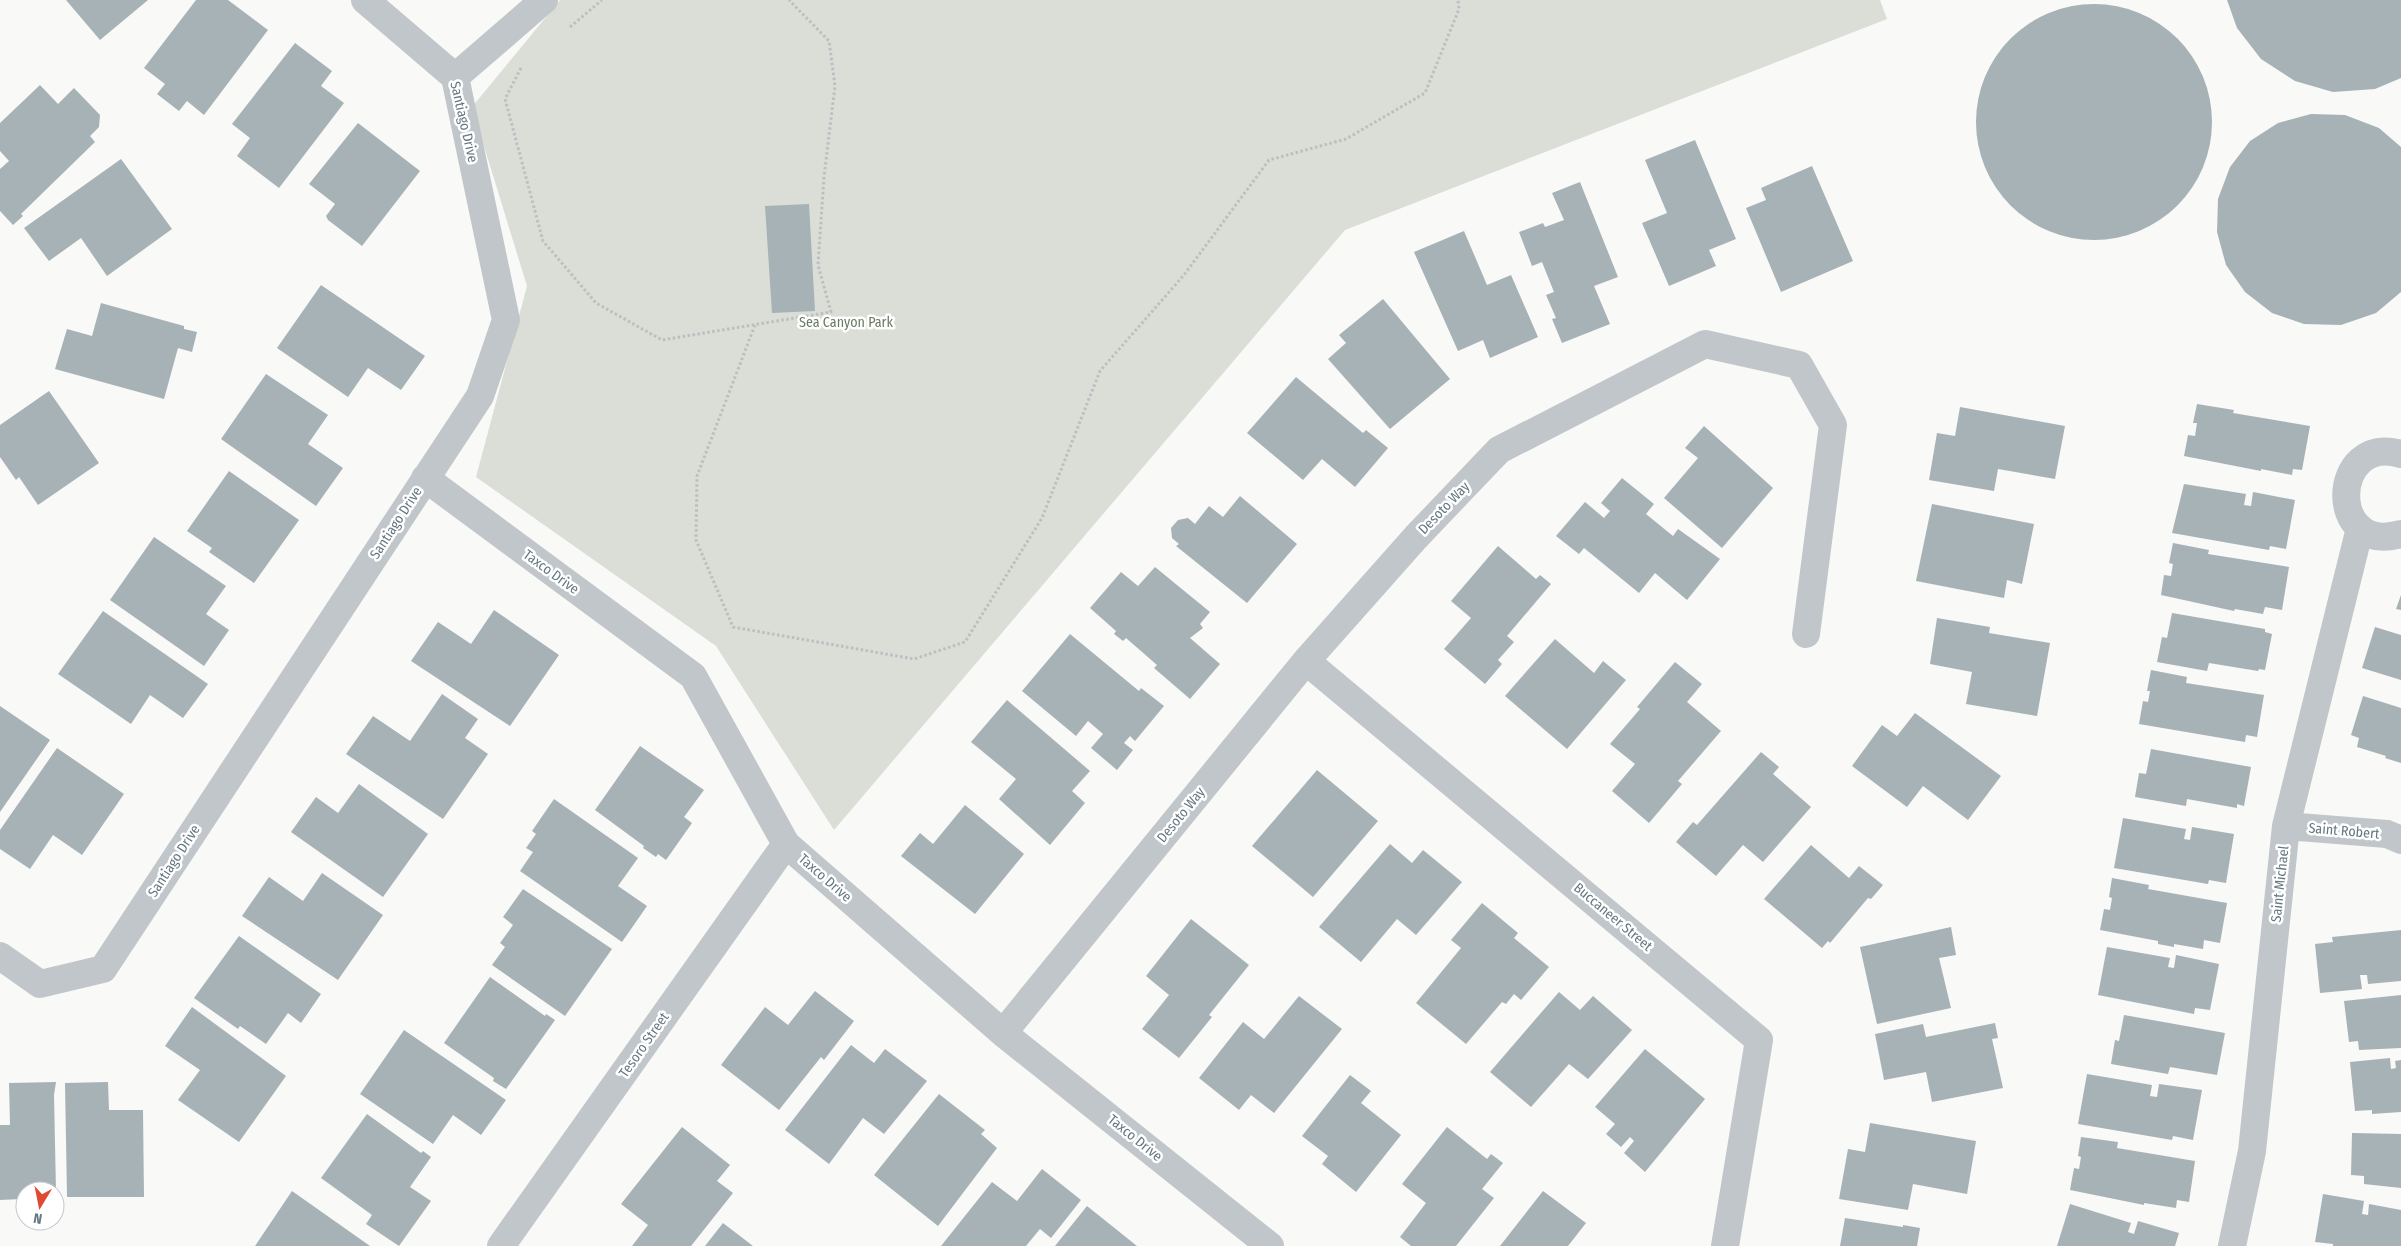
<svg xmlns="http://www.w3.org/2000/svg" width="2401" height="1246" font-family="'Fira Sans Condensed',sans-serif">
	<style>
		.green { fill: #daded6 }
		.building { fill: #a7b2b6 }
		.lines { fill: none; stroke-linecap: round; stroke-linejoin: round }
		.path { stroke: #bbbfc1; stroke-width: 3; stroke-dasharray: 2.5 2.5; stroke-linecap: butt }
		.minor { stroke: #c0c6c9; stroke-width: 28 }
		.labels { text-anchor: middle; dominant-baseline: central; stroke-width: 5; stroke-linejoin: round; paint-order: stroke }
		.street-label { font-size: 14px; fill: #657881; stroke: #fff }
		.park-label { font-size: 14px; fill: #6a7a64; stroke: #fff }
	</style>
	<rect width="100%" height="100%" fill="#f9f9f7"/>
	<path class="green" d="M 560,0 L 1880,0 L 1887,19 L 1345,230 L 834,830 L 716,646 L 476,477 L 527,286 L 472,107 Z"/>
	<path class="building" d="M 66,0 L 148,0 L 100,40 Z
		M 196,0 L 228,0 L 268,30 L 204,115 L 187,101 L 179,111 L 157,94 L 165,84 L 144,68 Z
		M 2227,0 L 2401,0 L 2401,78 L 2375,89 L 2333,92 L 2295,81 L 2261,59 L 2237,28 Z
		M1976 122a118 118 0 1 1 236 0a118 118 0 1 1-236 0Z
		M 295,43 L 332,71 L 321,86 L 344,103 L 279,188 L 237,156 L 250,138 L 232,124 Z
		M 40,85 L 58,104 L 74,88 L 100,115 L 99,127 L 90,136 L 95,142 L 21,214 L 23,216 L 13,225 L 0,211 L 0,169 L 9,161 L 0,151 L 0,123 Z
		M 2311,114 L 2345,115 L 2379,128 L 2401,147 L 2401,292 L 2376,313 L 2341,325 L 2304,324 L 2272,313 L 2245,292 L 2226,265 L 2217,232 L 2218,199 L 2230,167 L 2250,141 L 2278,123 Z
		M 358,123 L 420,171 L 362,246 L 328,220 L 326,216 L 335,204 L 309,184 Z
		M 1695,140 L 1736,239 L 1709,250 L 1716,266 L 1669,286 L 1642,223 L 1667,213 L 1645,160 Z
		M 121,159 L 172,229 L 107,276 L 81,238 L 49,261 L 24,228 Z
		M 1812,166 L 1853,261 L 1781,292 L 1746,208 L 1766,200 L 1761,188 Z
		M 1580,182 L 1618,277 L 1594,286 L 1610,324 L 1562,343 L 1552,319 L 1556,318 L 1546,295 L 1554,292 L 1542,262 L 1532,266 L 1519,232 L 1543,223 L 1545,227 L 1564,220 L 1552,193 Z
		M 809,204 L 815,311 L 772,313 L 765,206 Z
		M 1464,231 L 1487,285 L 1511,275 L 1538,337 L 1490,358 L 1483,340 L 1458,351 L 1414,252 Z
		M 321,285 L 425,356 L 401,390 L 368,368 L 348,397 L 277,348 Z
		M 1383,299 L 1450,379 L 1390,429 L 1328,359 L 1346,343 L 1339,335 Z
		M 101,303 L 184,326 L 184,329 L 197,332 L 192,352 L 178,348 L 164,399 L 55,369 L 67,329 L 92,336 Z
		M 266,374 L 328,415 L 308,444 L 343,468 L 316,506 L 221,439 Z
		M 1296,377 L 1363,433 L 1366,430 L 1388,448 L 1355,487 L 1322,459 L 1303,480 L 1247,433 Z
		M 49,391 L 99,463 L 38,505 L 19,477 L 16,480 L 0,457 L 0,425 Z
		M 2197,404 L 2234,410 L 2233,413 L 2310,426 L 2302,470 L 2293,469 L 2292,475 L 2261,469 L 2261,471 L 2184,456 L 2188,435 L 2195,436 L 2197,423 L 2193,423 Z
		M 1960,407 L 2065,426 L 2055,479 L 1998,469 L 1994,491 L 1929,480 L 1937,433 L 1955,436 Z
		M 1704,426 L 1773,488 L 1722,548 L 1664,498 L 1698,458 L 1685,448 Z
		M 229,471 L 299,520 L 254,583 L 209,552 L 212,548 L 187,531 Z
		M 1622,478 L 1654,504 L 1646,514 L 1673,536 L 1678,529 L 1720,559 L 1687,600 L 1655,573 L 1639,593 L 1584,548 L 1579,554 L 1556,536 L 1585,502 L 1604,518 L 1610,511 L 1601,503 Z
		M 2184,484 L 2246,494 L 2244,505 L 2251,506 L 2253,492 L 2295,500 L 2286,549 L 2270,546 L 2269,550 L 2172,533 Z
		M 1240,496 L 1297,544 L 1247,603 L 1176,546 L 1179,544 L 1172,538 L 1171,528 L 1178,520 L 1188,518 L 1195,524 L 1209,506 L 1223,517 Z
		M 1932,504 L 2034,524 L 2022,584 L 2007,580 L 2004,598 L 1916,581 Z
		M 154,537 L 226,586 L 206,614 L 229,630 L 204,666 L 110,600 Z
		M 2173,543 L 2209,550 L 2208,554 L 2289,567 L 2282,610 L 2265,607 L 2263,614 L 2235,609 L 2234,611 L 2161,595 L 2164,575 L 2171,576 L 2173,564 L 2169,563 Z
		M 1498,546 L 1536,579 L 1540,575 L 1551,584 L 1507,636 L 1514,642 L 1498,660 L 1502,664 L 1485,684 L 1444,649 L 1471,618 L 1451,601 Z
		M 1155,567 L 1210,612 L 1200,624 L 1203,628 L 1190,638 L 1220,664 L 1190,699 L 1154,668 L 1157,665 L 1126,638 L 1123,641 L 1114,634 L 1116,631 L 1090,608 L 1121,572 L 1138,586 Z
		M 2401,595 L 2401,610 L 2396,609 Z
		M 494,610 L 559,655 L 510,726 L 411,661 L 438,622 L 471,644 Z
		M 103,611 L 208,684 L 183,718 L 150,695 L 131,724 L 58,674 Z
		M 2172,613 L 2265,629 L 2265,632 L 2272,634 L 2265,670 L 2259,669 L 2258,671 L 2209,663 L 2207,671 L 2157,662 L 2162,637 L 2167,638 Z
		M 1937,618 L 1990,627 L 1989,633 L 2050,643 L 2037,716 L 1966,704 L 1972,672 L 1930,664 Z
		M 2375,627 L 2401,635 L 2401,680 L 2362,668 Z
		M 1070,634 L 1139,691 L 1141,688 L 1164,706 L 1135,741 L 1130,736 L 1124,743 L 1133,750 L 1117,770 L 1091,748 L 1103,734 L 1088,721 L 1076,736 L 1022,691 Z
		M 1555,639 L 1594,673 L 1603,661 L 1626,680 L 1567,749 L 1505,696 Z
		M 1675,662 L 1702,684 L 1687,702 L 1721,731 L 1678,781 L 1682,784 L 1649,823 L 1612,791 L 1635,764 L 1610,744 L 1640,709 L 1637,707 Z
		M 2151,670 L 2187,677 L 2186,683 L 2264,695 L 2257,737 L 2246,735 L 2245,742 L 2139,724 L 2143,701 L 2148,702 L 2150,691 L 2147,691 Z
		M 442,694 L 478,719 L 465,738 L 488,754 L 443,819 L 346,754 L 373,716 L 410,741 Z
		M 2363,696 L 2401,708 L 2401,763 L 2385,758 L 2386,756 L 2357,747 L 2359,738 L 2351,735 Z
		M 1007,700 L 1090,771 L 1072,791 L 1085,803 L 1050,845 L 999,799 L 1016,779 L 971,742 Z
		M 0,706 L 50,740 L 0,812 Z
		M 1915,713 L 2001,776 L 1968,820 L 1923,786 L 1907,807 L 1852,766 L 1882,725 L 1897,736 Z
		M 640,746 L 704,790 L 684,817 L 692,823 L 666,860 L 658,854 L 656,857 L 643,848 L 644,846 L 595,810 Z
		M 57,748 L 124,794 L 82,855 L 53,835 L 30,869 L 0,849 L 0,830 Z
		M 2151,749 L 2251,767 L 2244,806 L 2237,804 L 2237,808 L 2187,799 L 2186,806 L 2135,797 L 2139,773 L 2146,774 Z
		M 1761,752 L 1779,767 L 1773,774 L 1811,807 L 1763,862 L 1743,845 L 1716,876 L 1676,842 L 1693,822 L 1697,825 Z
		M 1317,770 L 1378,821 L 1313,897 L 1252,846 Z
		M 359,784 L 428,834 L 383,897 L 291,832 L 316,797 L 338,813 Z
		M 554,799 L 638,858 L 618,886 L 647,906 L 622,942 L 520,871 L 533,852 L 526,848 L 536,834 L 532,831 Z
		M 965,805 L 1024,854 L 975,914 L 901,856 L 920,833 L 933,844 Z
		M 2123,818 L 2186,829 L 2184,839 L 2190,840 L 2192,827 L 2234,834 L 2226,883 L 2209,880 L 2208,884 L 2114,868 Z
		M 1390,844 L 1412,863 L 1423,850 L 1462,882 L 1416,935 L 1397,919 L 1361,962 L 1319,927 Z
		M 1811,845 L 1849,878 L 1859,866 L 1883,885 L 1871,899 L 1868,898 L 1830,943 L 1828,941 L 1822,948 L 1764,899 Z
		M 322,873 L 383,915 L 338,980 L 242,916 L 269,877 L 303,901 Z
		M 2112,878 L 2149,885 L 2148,889 L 2227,903 L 2220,943 L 2204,940 L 2203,949 L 2174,944 L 2174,947 L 2158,944 L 2158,941 L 2100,930 L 2104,909 L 2110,910 L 2112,898 L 2109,897 Z
		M 523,889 L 612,949 L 565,1016 L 492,965 L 505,947 L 500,943 L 513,925 L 503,917 Z
		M 1482,903 L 1518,933 L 1514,938 L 1549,967 L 1521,1000 L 1514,994 L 1506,1004 L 1502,1002 L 1466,1044 L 1416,1003 L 1461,948 L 1451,940 Z
		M 1191,919 L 1249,965 L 1209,1015 L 1212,1017 L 1179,1058 L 1142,1029 L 1169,995 L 1146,976 Z
		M 1951,927 L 1956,955 L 1939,958 L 1951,1008 L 1877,1024 L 1860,947 Z
		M 2401,930 L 2401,981 L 2368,984 L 2367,975 L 2360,975 L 2362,989 L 2320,993 L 2315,944 L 2333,942 L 2332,937 Z
		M 239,936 L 321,994 L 301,1023 L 288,1013 L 266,1044 L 240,1026 L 238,1029 L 194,998 Z
		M 2107,947 L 2170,958 L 2168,967 L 2174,968 L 2176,955 L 2219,964 L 2210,1010 L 2195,1008 L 2194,1014 L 2098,995 Z
		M 490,977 L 545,1016 L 546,1014 L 555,1020 L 506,1089 L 493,1081 L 494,1078 L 444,1043 Z
		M 815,991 L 854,1021 L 824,1060 L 821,1057 L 779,1110 L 721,1065 L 765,1007 L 788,1025 Z
		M 1559,992 L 1580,1010 L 1593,996 L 1632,1030 L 1588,1079 L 1569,1064 L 1531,1107 L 1490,1072 Z
		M 2401,995 L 2401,1048 L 2359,1050 L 2358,1041 L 2349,1042 L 2344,1001 Z
		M 1299,996 L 1342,1029 L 1274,1113 L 1251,1095 L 1239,1110 L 1199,1078 L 1243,1022 L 1264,1039 Z
		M 192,1007 L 286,1076 L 239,1142 L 178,1100 L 200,1070 L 165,1046 Z
		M 2124,1015 L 2225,1033 L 2217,1075 L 2170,1067 L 2168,1074 L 2111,1064 L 2115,1040 L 2119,1041 Z
		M 1995,1023 L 1998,1038 L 1992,1039 L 2003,1088 L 1932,1102 L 1926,1072 L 1884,1080 L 1875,1034 L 1923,1024 L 1926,1037 Z
		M 404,1030 L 506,1100 L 481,1135 L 453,1115 L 433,1144 L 360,1094 Z
		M 851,1045 L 874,1063 L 885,1049 L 927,1081 L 884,1134 L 863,1118 L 829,1164 L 785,1130 Z
		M 1645,1049 L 1705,1099 L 1645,1172 L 1624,1153 L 1634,1141 L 1630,1137 L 1621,1147 L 1606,1134 L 1615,1124 L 1595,1107 Z
		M 2390,1058 L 2391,1069 L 2396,1068 L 2395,1061 L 2401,1060 L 2401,1112 L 2372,1114 L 2372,1110 L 2355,1111 L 2350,1062 Z
		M 2087,1074 L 2152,1085 L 2150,1096 L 2157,1097 L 2159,1084 L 2202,1090 L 2193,1140 L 2173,1136 L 2172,1140 L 2078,1124 Z
		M 1350,1075 L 1371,1091 L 1361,1103 L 1401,1135 L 1356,1192 L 1322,1164 L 1328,1156 L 1302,1136 Z
		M 56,1082 L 54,1095 L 56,1191 L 25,1191 L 25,1209 L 23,1209 L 22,1199 L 0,1200 L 0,1125 L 10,1125 L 9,1083 Z
		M 108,1082 L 109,1110 L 143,1110 L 144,1197 L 67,1197 L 65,1083 Z
		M 939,1094 L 985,1130 L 981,1134 L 997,1148 L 938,1226 L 874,1175 Z
		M 367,1114 L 421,1153 L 423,1151 L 431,1157 L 410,1187 L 431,1201 L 399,1246 L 366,1224 L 372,1215 L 321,1178 Z
		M 1870,1123 L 1976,1141 L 1967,1194 L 1913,1184 L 1908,1210 L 1839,1199 L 1848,1149 L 1865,1152 Z
		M 682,1127 L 730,1165 L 717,1181 L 733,1193 L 691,1246 L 632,1246 L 648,1225 L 621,1204 Z
		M 1447,1127 L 1487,1159 L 1491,1154 L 1503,1163 L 1482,1189 L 1494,1198 L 1456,1246 L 1411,1246 L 1400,1237 L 1426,1203 L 1402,1184 Z
		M 2352,1133 L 2401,1134 L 2401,1188 L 2364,1184 L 2364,1176 L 2351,1175 Z
		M 2081,1137 L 2118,1142 L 2117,1148 L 2195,1161 L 2189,1202 L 2177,1200 L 2176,1208 L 2144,1203 L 2144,1205 L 2070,1190 L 2074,1168 L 2079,1169 L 2081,1157 L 2078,1156 Z
		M 1042,1169 L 1081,1200 L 1051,1238 L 1040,1229 L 1026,1246 L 941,1246 L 992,1182 L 1017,1201 Z
		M 292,1191 L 370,1246 L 255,1246 Z
		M 1543,1191 L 1586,1223 L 1568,1246 L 1500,1246 Z
		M 2323,1194 L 2364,1201 L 2362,1214 L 2368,1215 L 2369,1204 L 2401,1210 L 2401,1246 L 2333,1246 L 2333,1244 L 2315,1242 Z
		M 2070,1204 L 2131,1223 L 2128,1232 L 2134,1234 L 2138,1221 L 2179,1233 L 2175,1246 L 2057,1246 Z
		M 1087,1206 L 1137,1246 L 1055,1246 Z
		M 1845,1218 L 1903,1227 L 1903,1225 L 1920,1228 L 1917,1246 L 1840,1246 Z
		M 723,1223 L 753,1246 L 705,1246 Z"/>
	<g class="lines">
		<path class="path" d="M 570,27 L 602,0
			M 521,68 L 505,99 L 543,241 L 596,303 L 662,340 L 831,312 L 818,265 L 824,177 L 835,86 L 829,41 L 789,0
			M 755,325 L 697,476 L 696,540 L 733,627 L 914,659 L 965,642 L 1042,518 L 1100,371 L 1184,275 L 1269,160 L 1346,139 L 1425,93 L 1459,9 L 1458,0"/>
		<path class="minor" d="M 455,77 L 544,0
			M 2401,454 C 2330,433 2326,556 2401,534
			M 425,478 L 693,676 L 786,844 L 1003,1033 L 1270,1246
			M 1306,661 L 1759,1040 L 1725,1246
			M 2286,826 L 2387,834 L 2401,840
			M 0,956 L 40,984 L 103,969 L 480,396 L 506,320 L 455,77 L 365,0
			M 1003,1033 L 1306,661 L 1416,537 L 1499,450 L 1705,344 L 1799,365 L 1833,425 L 1806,634
			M 501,1246 L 786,844
			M 2232,1246 L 2252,1151 L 2286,826 L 2360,528"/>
	</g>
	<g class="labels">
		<g class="street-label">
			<text transform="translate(464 122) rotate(77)">Santiago Drive</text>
			<text transform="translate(1444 508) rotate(-46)">Desoto Way</text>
			<text transform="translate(396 523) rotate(-57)">Santiago Drive</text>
			<text transform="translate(551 572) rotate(36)">Taxco Drive</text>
			<text transform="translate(1181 815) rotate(-51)">Desoto Way</text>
			<text transform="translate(2344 831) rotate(5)">Saint Robert</text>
			<text transform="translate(174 861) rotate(-57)">Santiago Drive</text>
			<text transform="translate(825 878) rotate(41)">Taxco Drive</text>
			<text transform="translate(2280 884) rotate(-84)">Saint Michael</text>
			<text transform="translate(1613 917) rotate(40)">Buccaneer Street</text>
			<text transform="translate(644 1045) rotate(-55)">Tesoro Street</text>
			<text transform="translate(1135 1138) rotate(39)">Taxco Drive</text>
		</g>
		<g class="park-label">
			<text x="846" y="322">Sea Canyon Park</text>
		</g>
	</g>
	<g transform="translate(40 1206) rotate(190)"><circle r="24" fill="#ffffff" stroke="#c1c9cd"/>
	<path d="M0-4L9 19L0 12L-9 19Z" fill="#df4b32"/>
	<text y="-8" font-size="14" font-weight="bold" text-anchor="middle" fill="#657881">N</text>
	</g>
</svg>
